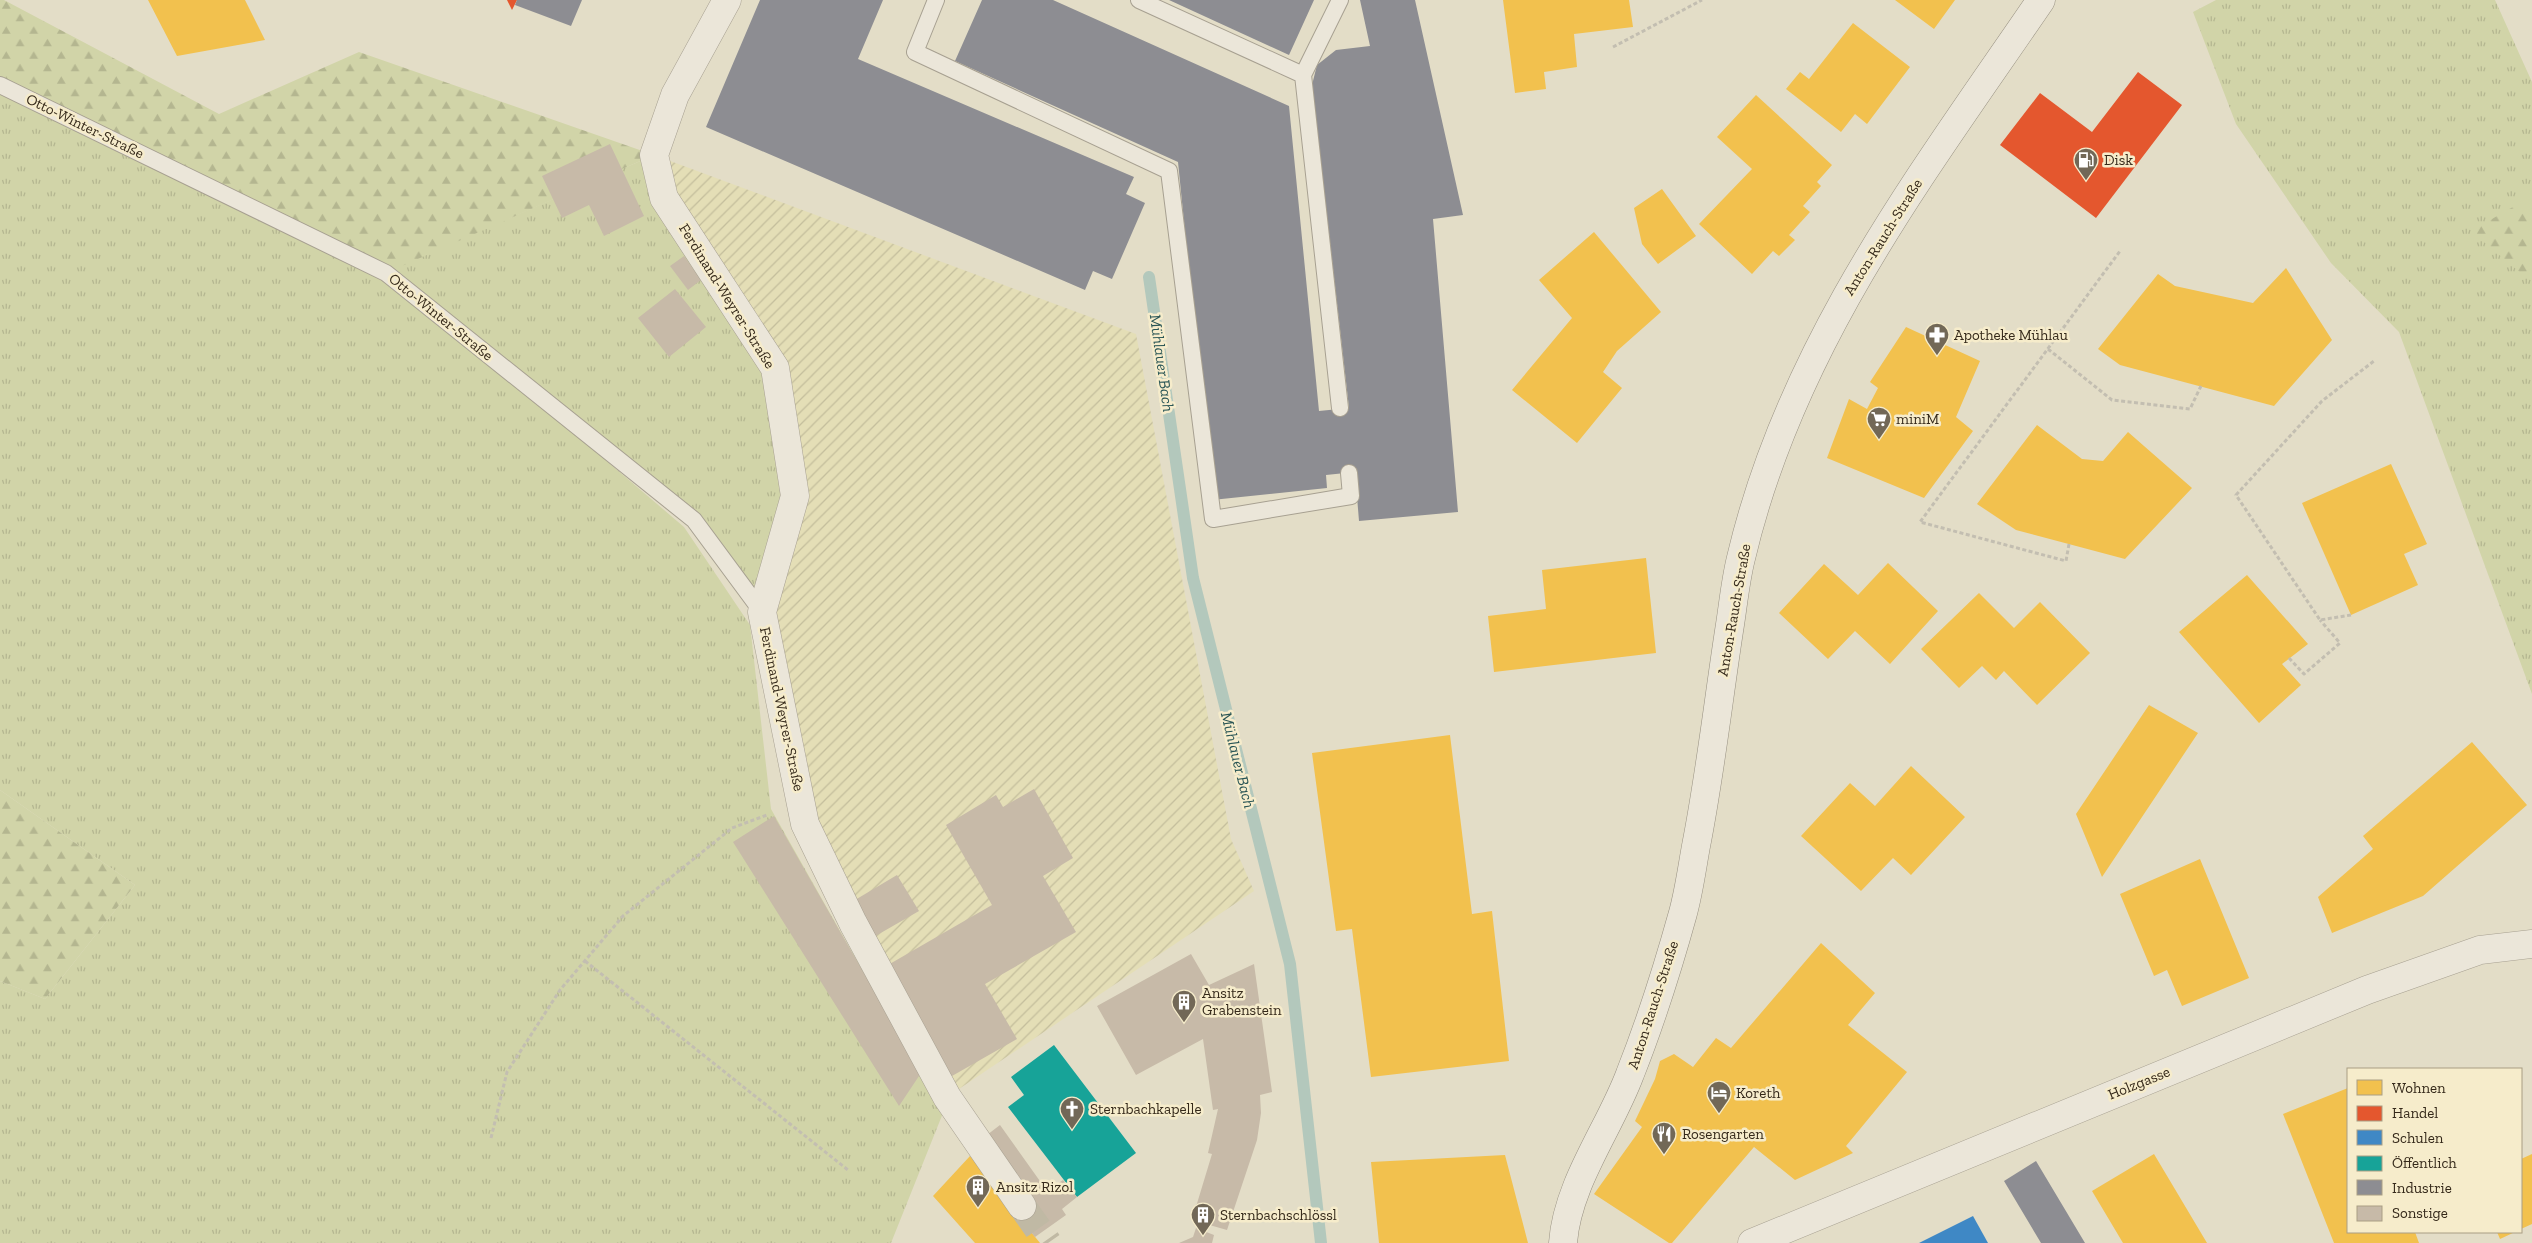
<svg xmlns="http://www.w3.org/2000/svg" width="2532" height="1243" font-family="'Zilla Slab',serif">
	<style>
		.farmland { fill: url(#farmland-furrows) }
		.grass { fill: url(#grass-tufts) }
		.forest { fill: url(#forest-firs) }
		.homes { fill: #f2c14e }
		.shops { fill: #e4572e }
		.schools { fill: #3f88c5 }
		.public { fill: #17a398 }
		.industry { fill: #8d8d92 }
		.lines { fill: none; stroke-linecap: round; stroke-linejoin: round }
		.stream { stroke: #b3c8bc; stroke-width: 12 }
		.building { fill: #c7baa8 }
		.street-tunnel { stroke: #c0b9a4; stroke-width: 28; stroke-dasharray: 28 14; stroke-linecap: butt }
		.lane-casing { stroke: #a7a091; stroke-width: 18 }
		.street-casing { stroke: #a7a091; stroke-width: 29 }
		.secondary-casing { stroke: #979081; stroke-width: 29 }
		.path { stroke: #c3beb1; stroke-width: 3; stroke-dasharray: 4 2.5; stroke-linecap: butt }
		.lane { stroke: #ebe6d9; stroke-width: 16 }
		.street { stroke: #ebe6d9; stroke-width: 28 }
		.secondary { stroke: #ebe6d9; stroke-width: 28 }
		.labels { text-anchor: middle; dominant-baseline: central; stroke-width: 5; stroke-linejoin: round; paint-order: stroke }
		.street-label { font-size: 15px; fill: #35291a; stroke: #f6eccb }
		.poi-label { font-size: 15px; fill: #35291a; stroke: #f6eccb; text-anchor: start }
		.water-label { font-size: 16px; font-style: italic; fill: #295555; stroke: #f6eccb }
	</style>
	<defs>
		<pattern id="farmland-furrows" width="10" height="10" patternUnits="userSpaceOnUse" patternTransform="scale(1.25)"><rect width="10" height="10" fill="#e4deb6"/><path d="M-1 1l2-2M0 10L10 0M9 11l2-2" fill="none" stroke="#c4be9c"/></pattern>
		<pattern id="grass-tufts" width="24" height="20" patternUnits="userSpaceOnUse" patternTransform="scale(1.25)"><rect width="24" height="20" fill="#d1d4a8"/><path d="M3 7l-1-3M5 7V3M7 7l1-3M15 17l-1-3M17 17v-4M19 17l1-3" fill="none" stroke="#b4b690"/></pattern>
		<pattern id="forest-firs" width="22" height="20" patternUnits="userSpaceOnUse" patternTransform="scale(1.25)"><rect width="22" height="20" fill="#d1d4a8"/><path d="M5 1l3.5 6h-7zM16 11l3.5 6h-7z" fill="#b4b690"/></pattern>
	</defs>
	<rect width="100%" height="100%" fill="#e3ddc7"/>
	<path class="farmland" d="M 654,155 L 1136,334 L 1231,839 L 1254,891 L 947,1097 L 805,824 Z"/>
	<path class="grass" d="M 2216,0 L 2495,0 L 2532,82 L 2532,694 L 2399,332 L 2331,263 L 2236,124 L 2193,12 Z
		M 0,91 L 386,272 L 654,155 L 775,368 L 795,496 L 762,612 L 694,520 L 405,289 L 684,527 L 750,625 L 771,809 L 943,1113 L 891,1243 L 0,1243 L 0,981 L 45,999 L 135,885 L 0,790 Z"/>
	<path class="forest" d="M 0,0 L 4,0 L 219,114 L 359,52 L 654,155 L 386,273 L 0,91 Z
		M 2532,196 L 2532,269 L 2522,274 L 2471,231 Z
		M 0,790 L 135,885 L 45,999 L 0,981 Z"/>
	<path class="homes" d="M 148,0 L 245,0 L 265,40 L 177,56 Z
		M 1503,0 L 1629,0 L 1633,27 L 1574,34 L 1577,67 L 1544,72 L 1546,89 L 1515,93 Z
		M 1895,0 L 1955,0 L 1934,29 Z
		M 1853,23 L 1910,67 L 1867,124 L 1855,114 L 1841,132 L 1786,89 L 1800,72 L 1809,79 Z
		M 1756,95 L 1832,165 L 1817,182 L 1821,186 L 1803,206 L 1810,212 L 1789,235 L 1795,240 L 1779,256 L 1773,251 L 1752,274 L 1699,224 L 1752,169 L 1717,137 Z
		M 1662,189 L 1696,236 L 1658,264 L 1642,244 L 1634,208 Z
		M 1594,232 L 1661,312 L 1617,351 L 1603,372 L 1622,388 L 1577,443 L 1512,390 L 1572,318 L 1539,280 Z
		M 2286,268 L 2332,340 L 2274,406 L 2120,365 L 2098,349 L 2158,274 L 2175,286 L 2253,303 Z
		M 1906,327 L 1980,361 L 1956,417 L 1973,431 L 1924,498 L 1827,458 L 1849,399 L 1867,409 L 1878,388 L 1870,382 Z
		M 2037,425 L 2082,459 L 2103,461 L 2128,432 L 2192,488 L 2125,559 L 2016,530 L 1977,504 Z
		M 2391,464 L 2427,544 L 2404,554 L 2418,585 L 2351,615 L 2302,503 Z
		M 1646,558 L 1656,653 L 1494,672 L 1488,616 L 1546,609 L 1542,570 Z
		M 1888,563 L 1938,611 L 1890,664 L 1855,631 L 1828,659 L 1779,613 L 1824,564 L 1858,595 Z
		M 2247,575 L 2308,644 L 2282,664 L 2301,685 L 2259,723 L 2179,632 Z
		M 1979,593 L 2014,628 L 2040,602 L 2090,653 L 2037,705 L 2004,671 L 1996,680 L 1982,666 L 1959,688 L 1921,649 Z
		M 2149,705 L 2198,733 L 2102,877 L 2076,814 Z
		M 1450,735 L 1472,914 L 1492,911 L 1509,1061 L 1371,1077 L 1352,929 L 1336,931 L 1312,753 Z
		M 2472,742 L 2527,805 L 2423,896 L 2332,933 L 2318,897 L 2373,849 L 2363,836 Z
		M 1911,766 L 1965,817 L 1911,875 L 1893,858 L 1861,891 L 1801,836 L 1850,783 L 1875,806 Z
		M 2200,859 L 2249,978 L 2182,1006 L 2167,970 L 2154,976 L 2120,894 Z
		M 1821,943 L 1875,993 L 1848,1025 L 1907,1072 L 1846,1146 L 1853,1153 L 1795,1180 L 1754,1147 L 1672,1243 L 1669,1243 L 1594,1194 L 1642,1127 L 1635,1121 L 1655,1079 L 1660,1061 L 1674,1054 L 1693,1067 L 1716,1038 L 1731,1048 Z
		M 2348,1088 L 2348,1232 L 2415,1232 L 2419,1243 L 2334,1243 L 2283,1114 Z
		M 2154,1154 L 2207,1243 L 2123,1243 L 2092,1191 Z
		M 2532,1154 L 2532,1224 L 2521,1229 L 2521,1159 Z
		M 1505,1155 L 1528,1243 L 1379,1243 L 1371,1162 Z
		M 970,1156 L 1040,1243 L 975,1243 L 933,1196 Z
		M 2497,1232 L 2515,1232 L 2500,1239 Z"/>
	<path class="shops" d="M 507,0 L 517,0 L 512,10 Z
		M 2138,72 L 2182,105 L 2096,218 L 2000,145 L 2040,93 L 2092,132 Z"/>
	<path class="schools" d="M 1973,1216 L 1988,1243 L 1919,1243 Z"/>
	<path class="public" d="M 1054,1045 L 1136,1153 L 1077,1197 L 1008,1107 L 1024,1095 L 1011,1077 Z"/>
	<path class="industry" d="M 517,0 L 582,0 L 571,26 L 515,5 Z
		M 760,0 L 883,0 L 858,59 L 1134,177 L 1126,194 L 1145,203 L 1112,279 L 1093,271 L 1085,290 L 706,127 Z
		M 982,0 L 1053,0 L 1289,106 L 1319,411 L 1349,408 L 1312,85 L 1317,65 L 1336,50 L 1370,46 L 1360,0 L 1415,0 L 1463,215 L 1433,219 L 1458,512 L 1359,521 L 1355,472 L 1326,475 L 1327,488 L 1212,500 L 1178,162 L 955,61 Z
		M 1169,0 L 1314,0 L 1289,55 Z
		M 2036,1161 L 2085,1243 L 2041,1243 L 2004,1181 Z"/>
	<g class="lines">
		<path class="stream" d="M 1149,277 L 1193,578 L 1290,964 L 1321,1243"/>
	</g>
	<path class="building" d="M 610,144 L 644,216 L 604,236 L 589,205 L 562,218 L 542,176 Z
		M 684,256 L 701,280 L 688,290 L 670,266 Z
		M 675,289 L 706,327 L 669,357 L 638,318 Z
		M 1034,789 L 1073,858 L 1043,876 L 1076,932 L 985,984 L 1017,1039 L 945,1080 L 881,969 L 992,905 L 946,825 L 996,795 L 1003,807 Z
		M 774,816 L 921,1073 L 899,1106 L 733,842 Z
		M 897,875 L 919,911 L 872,938 L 855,900 Z
		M 1191,954 L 1209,985 L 1254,964 L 1272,1092 L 1260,1095 L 1261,1113 L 1257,1140 L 1227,1230 L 1192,1220 L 1212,1154 L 1208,1153 L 1218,1109 L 1213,1110 L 1203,1039 L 1136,1075 L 1097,1006 Z
		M 1000,1125 L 1047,1191 L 1063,1180 L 1077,1197 L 1062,1209 L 1066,1215 L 1035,1237 L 1021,1220 L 1036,1211 L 983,1138 Z
		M 1196,1228 L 1214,1235 L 1212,1243 L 1179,1243 L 1193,1237 Z"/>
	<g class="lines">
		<path class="street-tunnel" d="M 1022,1206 L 1048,1243"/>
		<defs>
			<path id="lane" d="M 936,0 L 915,52 L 1169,171 L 1213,519 L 1351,496 L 1349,473
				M 1139,0 L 1303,75
				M 0,85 L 386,273 L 694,520 L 762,612
				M 1340,408 L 1303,75 L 1340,0"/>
			<path id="street" d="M 727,0 L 675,95 L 654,155 L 664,198 L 775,368 L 795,496 L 762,612 L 805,824 L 853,923 L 947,1097 L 1022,1206
				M 1752,1243 L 2367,990 L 2480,950 L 2532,944"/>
			<path id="secondary" d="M 1563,1243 C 1567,1184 1610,1128 1630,1074 C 1651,1021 1668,967 1683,913 C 1689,891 1692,868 1696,846 C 1710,775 1718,703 1729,631 C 1733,607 1735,582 1741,558 C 1791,345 1920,177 2041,0"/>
		</defs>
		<use href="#lane" class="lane-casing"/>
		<use href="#street" class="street-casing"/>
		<use href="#secondary" class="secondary-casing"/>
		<path class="path" d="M 1613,47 L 1702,0
			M 2048,349 L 2112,400 L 2190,409 L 2201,386
			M 2069,544 L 2066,561 L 1920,522 L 2120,251
			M 2351,615 L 2320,620 L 2236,495 L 2322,401 L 2374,361
			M 2289,658 L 2304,674 L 2340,643 L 2320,620
			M 585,961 L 848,1170
			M 491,1138 L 507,1072 L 560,990 L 623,916 L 732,828 L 767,815"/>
		<use href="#lane" class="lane"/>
		<use href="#street" class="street"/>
		<use href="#secondary" class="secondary"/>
	</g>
	<defs>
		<symbol id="fuel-pin" viewBox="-11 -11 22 30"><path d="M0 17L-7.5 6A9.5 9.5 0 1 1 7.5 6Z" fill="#726857" stroke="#f6eccb"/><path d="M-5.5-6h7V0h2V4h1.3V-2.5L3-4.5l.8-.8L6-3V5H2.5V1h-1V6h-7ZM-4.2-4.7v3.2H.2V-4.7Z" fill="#fff"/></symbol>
		<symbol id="pharmacy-pin" viewBox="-11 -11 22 30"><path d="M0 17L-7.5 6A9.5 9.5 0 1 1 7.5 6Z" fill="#726857" stroke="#f6eccb"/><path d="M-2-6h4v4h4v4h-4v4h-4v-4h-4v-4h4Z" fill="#fff"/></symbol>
		<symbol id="supermarket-pin" viewBox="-11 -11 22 30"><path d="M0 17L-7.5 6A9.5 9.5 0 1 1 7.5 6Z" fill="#726857" stroke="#f6eccb"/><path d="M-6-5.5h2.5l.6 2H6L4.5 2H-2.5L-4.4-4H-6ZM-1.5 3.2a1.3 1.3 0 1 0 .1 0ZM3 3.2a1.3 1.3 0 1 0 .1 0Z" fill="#fff"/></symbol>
		<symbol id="building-pin" viewBox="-11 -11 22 30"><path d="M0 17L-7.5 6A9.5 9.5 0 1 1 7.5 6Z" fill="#726857" stroke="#f6eccb"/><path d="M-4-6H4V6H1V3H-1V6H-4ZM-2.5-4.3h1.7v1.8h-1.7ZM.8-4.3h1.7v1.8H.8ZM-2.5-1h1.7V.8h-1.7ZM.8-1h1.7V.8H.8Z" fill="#fff"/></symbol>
		<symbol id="hotel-pin" viewBox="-11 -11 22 30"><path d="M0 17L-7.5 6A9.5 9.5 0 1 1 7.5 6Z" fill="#726857" stroke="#f6eccb"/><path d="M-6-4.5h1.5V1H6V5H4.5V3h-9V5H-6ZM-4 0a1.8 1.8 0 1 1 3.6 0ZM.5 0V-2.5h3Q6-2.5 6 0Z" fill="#fff"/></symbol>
		<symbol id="church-pin" viewBox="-11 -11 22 30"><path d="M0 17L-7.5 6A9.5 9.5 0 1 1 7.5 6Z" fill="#726857" stroke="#f6eccb"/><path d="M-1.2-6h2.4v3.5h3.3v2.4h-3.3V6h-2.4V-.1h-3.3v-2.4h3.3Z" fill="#fff"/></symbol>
		<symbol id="restaurant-pin" viewBox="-11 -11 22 30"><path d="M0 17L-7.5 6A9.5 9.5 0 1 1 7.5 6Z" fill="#726857" stroke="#f6eccb"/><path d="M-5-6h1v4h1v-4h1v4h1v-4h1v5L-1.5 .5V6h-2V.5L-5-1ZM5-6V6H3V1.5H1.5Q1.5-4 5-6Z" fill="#fff"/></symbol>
	</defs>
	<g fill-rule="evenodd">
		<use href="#fuel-pin" x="2072" y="146" width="28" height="38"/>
		<use href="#pharmacy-pin" x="1923" y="321" width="28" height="38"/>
		<use href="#supermarket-pin" x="1865" y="405" width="28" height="38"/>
		<use href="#building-pin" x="1170" y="988" width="28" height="38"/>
		<use href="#hotel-pin" x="1705" y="1079" width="28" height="38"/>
		<use href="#church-pin" x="1058" y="1095" width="28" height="38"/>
		<use href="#restaurant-pin" x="1650" y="1120" width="28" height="38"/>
		<use href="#building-pin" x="964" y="1173" width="28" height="38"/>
		<use href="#building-pin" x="1189" y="1201" width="28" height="38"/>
	</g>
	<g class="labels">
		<g class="street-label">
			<text transform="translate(85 126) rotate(26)">Otto-Winter-Straße</text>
			<text transform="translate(1883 237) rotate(-58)">Anton-Rauch-Straße</text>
			<text transform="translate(727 296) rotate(58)">Ferdinand-Weyrer-Straße</text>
			<text transform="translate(441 317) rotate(39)">Otto-Winter-Straße</text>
			<text transform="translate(1734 610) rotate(-80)">Anton-Rauch-Straße</text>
			<text transform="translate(782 709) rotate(78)">Ferdinand-Weyrer-Straße</text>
			<text transform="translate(1653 1005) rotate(-72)">Anton-Rauch-Straße</text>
			<text transform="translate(2139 1083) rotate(-22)">Holzgasse</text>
		</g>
		<g class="poi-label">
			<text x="2104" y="160">Disk</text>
			<text x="1954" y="335">Apotheke Mühlau</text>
			<text x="1896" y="419">miniM</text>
			<text x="1202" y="993">Ansitz<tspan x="1202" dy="17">Grabenstein</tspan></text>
			<text x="1736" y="1093">Koreth</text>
			<text x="1090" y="1109">Sternbachkapelle</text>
			<text x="1682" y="1134">Rosengarten</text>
			<text x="996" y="1187">Ansitz Rizol</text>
			<text x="1220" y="1215">Sternbachschlössl</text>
		</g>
		<g class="water-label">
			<text transform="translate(1162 363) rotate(82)">Mühlauer Bach</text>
			<text transform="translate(1238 760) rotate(76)">Mühlauer Bach</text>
		</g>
	</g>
	<rect x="2347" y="1068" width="175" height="165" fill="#f6eccb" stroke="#a99e84"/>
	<rect x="2357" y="1080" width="25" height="15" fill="#f2c14e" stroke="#a99e84"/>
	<text x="2392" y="1093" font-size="15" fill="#35291a">Wohnen</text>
	<rect x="2357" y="1106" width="25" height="15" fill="#e4572e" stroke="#a99e84"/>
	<text x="2392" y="1118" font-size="15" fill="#35291a">Handel</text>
	<rect x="2357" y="1130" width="25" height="15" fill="#3f88c5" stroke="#a99e84"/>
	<text x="2392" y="1143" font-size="15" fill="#35291a">Schulen</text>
	<rect x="2357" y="1156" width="25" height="15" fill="#17a398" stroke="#a99e84"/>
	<text x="2392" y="1168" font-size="15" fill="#35291a">Öffentlich</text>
	<rect x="2357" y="1180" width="25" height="15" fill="#8d8d92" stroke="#a99e84"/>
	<text x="2392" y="1193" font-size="15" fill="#35291a">Industrie</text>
	<rect x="2357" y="1206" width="25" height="15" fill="#c7baa8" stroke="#a99e84"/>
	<text x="2392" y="1218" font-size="15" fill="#35291a">Sonstige</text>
</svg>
